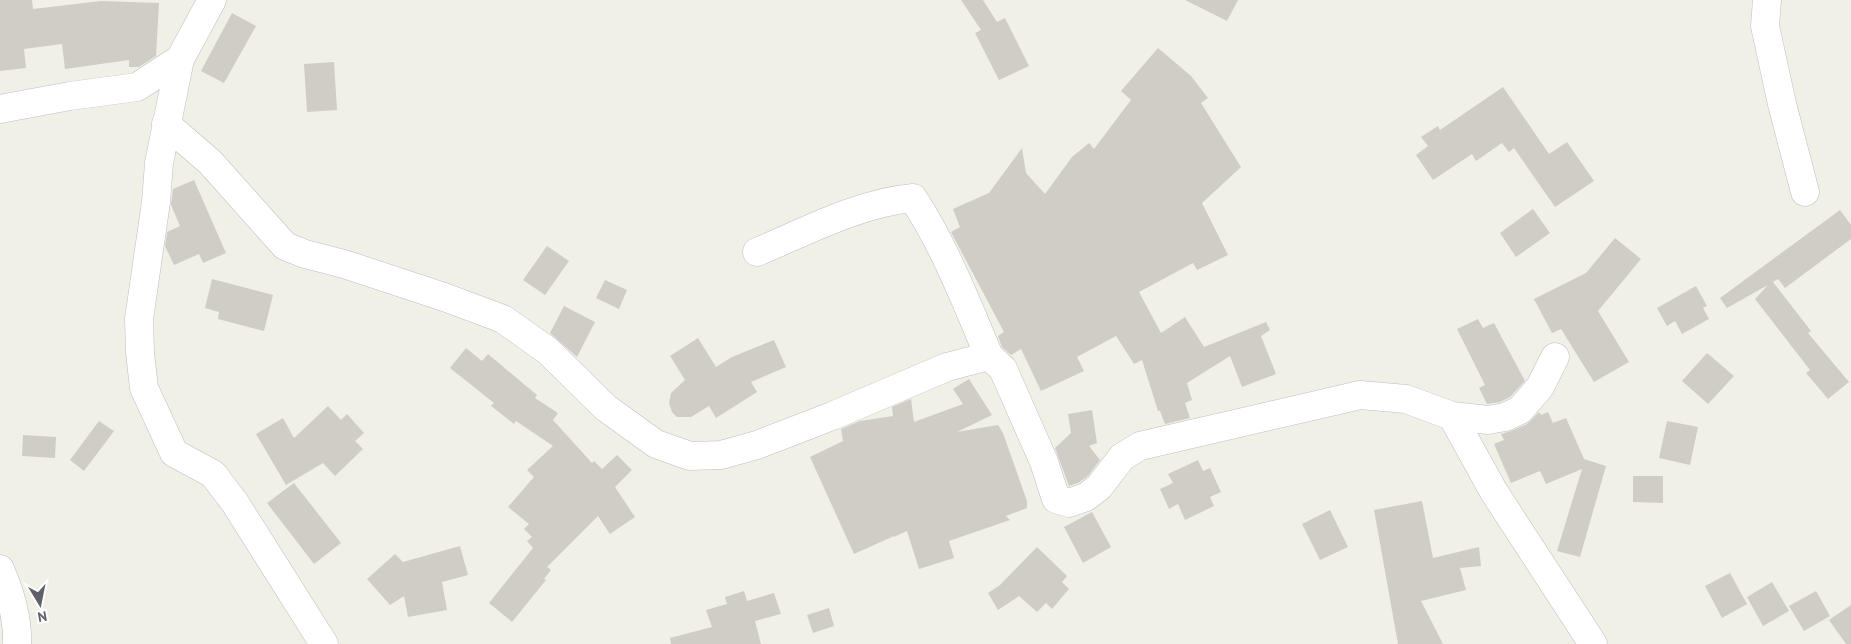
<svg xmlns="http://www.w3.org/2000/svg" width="1851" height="644" font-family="'PT Sans',sans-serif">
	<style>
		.building { fill: #cfcdc6 }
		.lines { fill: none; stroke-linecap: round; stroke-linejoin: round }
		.minor-casing { stroke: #bbbec3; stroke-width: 29 }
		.minor { stroke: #fff; stroke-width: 28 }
	</style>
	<rect width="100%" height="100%" fill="#f1f0e7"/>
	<path class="building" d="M 0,0 L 32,0 L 33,9 L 101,1 L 159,3 L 156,56 L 139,67 L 129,67 L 129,60 L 65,69 L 62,44 L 24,49 L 26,68 L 0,71 Z
		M 961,0 L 983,0 L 997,22 L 1005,18 L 1029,66 L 999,80 L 975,33 L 981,30 Z
		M 1185,0 L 1238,0 L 1227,21 Z
		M 232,13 L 256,26 L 224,83 L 201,71 Z
		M 1158,48 L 1191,76 L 1208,98 L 1201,103 L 1241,167 L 1202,203 L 1228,255 L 1197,270 L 1193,263 L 1139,292 L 1161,333 L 1185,317 L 1204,347 L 1266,322 L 1270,330 L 1261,336 L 1276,374 L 1242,387 L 1230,356 L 1187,383 L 1192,400 L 1185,403 L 1190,418 L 1165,424 L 1160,411 L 1158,411 L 1142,360 L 1134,364 L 1116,336 L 1077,357 L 1084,371 L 1041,391 L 1021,349 L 1011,355 L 1002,347 L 998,336 L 1004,332 L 951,232 L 960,227 L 953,209 L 989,193 L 1022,148 L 1026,173 L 1045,194 L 1072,157 L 1089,143 L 1094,149 L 1131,100 L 1121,91 Z
		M 334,62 L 337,110 L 307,112 L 304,64 Z
		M 1503,87 L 1549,154 L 1567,142 L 1594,181 L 1555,207 L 1514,148 L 1509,152 L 1502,143 L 1476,161 L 1472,154 L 1433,180 L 1416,155 L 1428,146 L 1421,137 L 1438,126 L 1440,130 Z
		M 194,180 L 226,253 L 203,263 L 199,254 L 174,265 L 165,246 L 167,232 L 180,226 L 171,205 L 173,189 Z
		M 1533,209 L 1550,233 L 1516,257 L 1500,233 Z
		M 1840,210 L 1851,225 L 1851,239 L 1785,288 L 1778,279 L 1773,282 L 1811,331 L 1808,333 L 1849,382 L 1828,399 L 1806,373 L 1810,370 L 1755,299 L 1768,285 L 1727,308 L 1720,298 Z
		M 1615,238 L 1641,259 L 1598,311 L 1629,362 L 1594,382 L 1561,329 L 1552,333 L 1534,299 L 1586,273 Z
		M 547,246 L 569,261 L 545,295 L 523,280 Z
		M 212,279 L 273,295 L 264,331 L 218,319 L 219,312 L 205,308 Z
		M 605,280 L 627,290 L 619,309 L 596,298 Z
		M 1696,286 L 1707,306 L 1703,308 L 1709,319 L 1682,334 L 1675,321 L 1667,326 L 1657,308 Z
		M 564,306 L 595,322 L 577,357 L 550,333 Z
		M 1478,319 L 1483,328 L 1494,323 L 1525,381 L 1510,397 L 1500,402 L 1487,404 L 1479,388 L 1485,385 L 1457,329 Z
		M 698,338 L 716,367 L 732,357 L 774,340 L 786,367 L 751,382 L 757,392 L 716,418 L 709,406 L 691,417 L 677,417 L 672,412 L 669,403 L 671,393 L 685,380 L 670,356 Z
		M 466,348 L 482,361 L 488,354 L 537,395 L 535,398 L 558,413 L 553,420 L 592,463 L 594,461 L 602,469 L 617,455 L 632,470 L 615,487 L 635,517 L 610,534 L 598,516 L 547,567 L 551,570 L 544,579 L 546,580 L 512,622 L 489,603 L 533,548 L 527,541 L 532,537 L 524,529 L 529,524 L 508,507 L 534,477 L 527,470 L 553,446 L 516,421 L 514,424 L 491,406 L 494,403 L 450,368 Z
		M 1707,353 L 1734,376 L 1708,404 L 1682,381 Z
		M 969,379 L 992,415 L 957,432 L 998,425 L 1003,433 L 1027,501 L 1027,508 L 1006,516 L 1010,520 L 949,541 L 954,558 L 919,569 L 907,531 L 894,537 L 894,536 L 854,554 L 810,457 L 843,441 L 841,429 L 860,421 L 893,416 L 892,407 L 911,399 L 914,422 L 963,404 L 953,389 Z
		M 328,406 L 341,420 L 347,414 L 364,433 L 355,441 L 363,449 L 335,476 L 323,463 L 286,485 L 256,434 L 283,418 L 294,438 Z
		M 1092,410 L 1097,443 L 1089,446 L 1100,460 L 1088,476 L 1078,483 L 1069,486 L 1055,448 L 1071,433 L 1068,414 Z
		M 1539,412 L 1541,415 L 1548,412 L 1553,423 L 1566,418 L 1584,459 L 1606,466 L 1580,557 L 1557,551 L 1582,469 L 1546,484 L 1540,471 L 1511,483 L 1494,444 L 1504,440 L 1501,434 L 1511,431 L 1527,424 Z
		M 99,421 L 114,431 L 84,471 L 70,460 Z
		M 1667,421 L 1698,427 L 1690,465 L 1659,458 Z
		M 23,435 L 56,437 L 55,458 L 22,456 Z
		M 1198,460 L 1203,471 L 1210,468 L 1221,492 L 1210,497 L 1214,506 L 1185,520 L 1178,504 L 1169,509 L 1160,489 L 1173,483 L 1168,474 Z
		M 1633,476 L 1663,476 L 1663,503 L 1633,502 Z
		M 294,483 L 341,543 L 314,564 L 267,503 Z
		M 1422,501 L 1433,558 L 1479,547 L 1481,566 L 1460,568 L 1466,590 L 1421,601 L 1443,644 L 1398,644 L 1374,510 Z
		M 1330,510 L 1348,547 L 1320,560 L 1302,524 Z
		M 1092,512 L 1111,547 L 1083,563 L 1064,527 Z
		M 460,546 L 468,575 L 442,582 L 447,610 L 408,617 L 404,596 L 390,605 L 367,579 L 395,554 L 403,562 Z
		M 1037,547 L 1067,576 L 1062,582 L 1069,589 L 1052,609 L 1046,603 L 1037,612 L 1019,596 L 998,610 L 988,593 L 1000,585 Z
		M 1730,573 L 1747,604 L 1722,618 L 1705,586 Z
		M 1772,582 L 1789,611 L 1763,626 L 1747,597 Z
		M 744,591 L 747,601 L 774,593 L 781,614 L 755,621 L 761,644 L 671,644 L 670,638 L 712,627 L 706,610 L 727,604 L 725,597 Z
		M 1816,591 L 1830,616 L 1804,631 L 1789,606 Z
		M 1851,605 L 1851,644 L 1846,644 L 1829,620 Z
		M 829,608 L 834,626 L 813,633 L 807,615 Z"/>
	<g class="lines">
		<defs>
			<path id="minor" d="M 212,0 L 180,59 L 159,163 L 156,202 L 139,319 L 140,353 L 144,388 L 174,453 L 213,474 L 235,503 L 324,644
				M 1767,0 L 1765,26 L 1782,104 L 1805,192
				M 0,109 L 70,96 L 137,87 L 180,59
				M 166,124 L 210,162 L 285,246 L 305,254 L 344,264 L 444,297 L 503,319 L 548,351 L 606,408 L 656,444 L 690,456 L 721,455 L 757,445 L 832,416 L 947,367 L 989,356 L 1003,369 L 1044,462 L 1056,499 L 1069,503 L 1086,497 L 1099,487 L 1122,457 L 1140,446 L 1360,395 L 1406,399 L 1452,416 L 1488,420 L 1505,417 L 1520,410 L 1540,387 L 1555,357
				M 757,252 C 807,231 859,203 913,198 C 945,247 966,302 989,356
				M 1452,416 L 1494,492 L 1593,644
				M 0,569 C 10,592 18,619 17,644"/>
		</defs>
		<use href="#minor" class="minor-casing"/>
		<use href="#minor" class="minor"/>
	</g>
	<g transform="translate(40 604) rotate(170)" stroke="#ffffff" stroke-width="4" paint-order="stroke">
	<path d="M0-4L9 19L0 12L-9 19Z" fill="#5e6268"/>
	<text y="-8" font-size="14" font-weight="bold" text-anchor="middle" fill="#5e6268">N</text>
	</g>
</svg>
